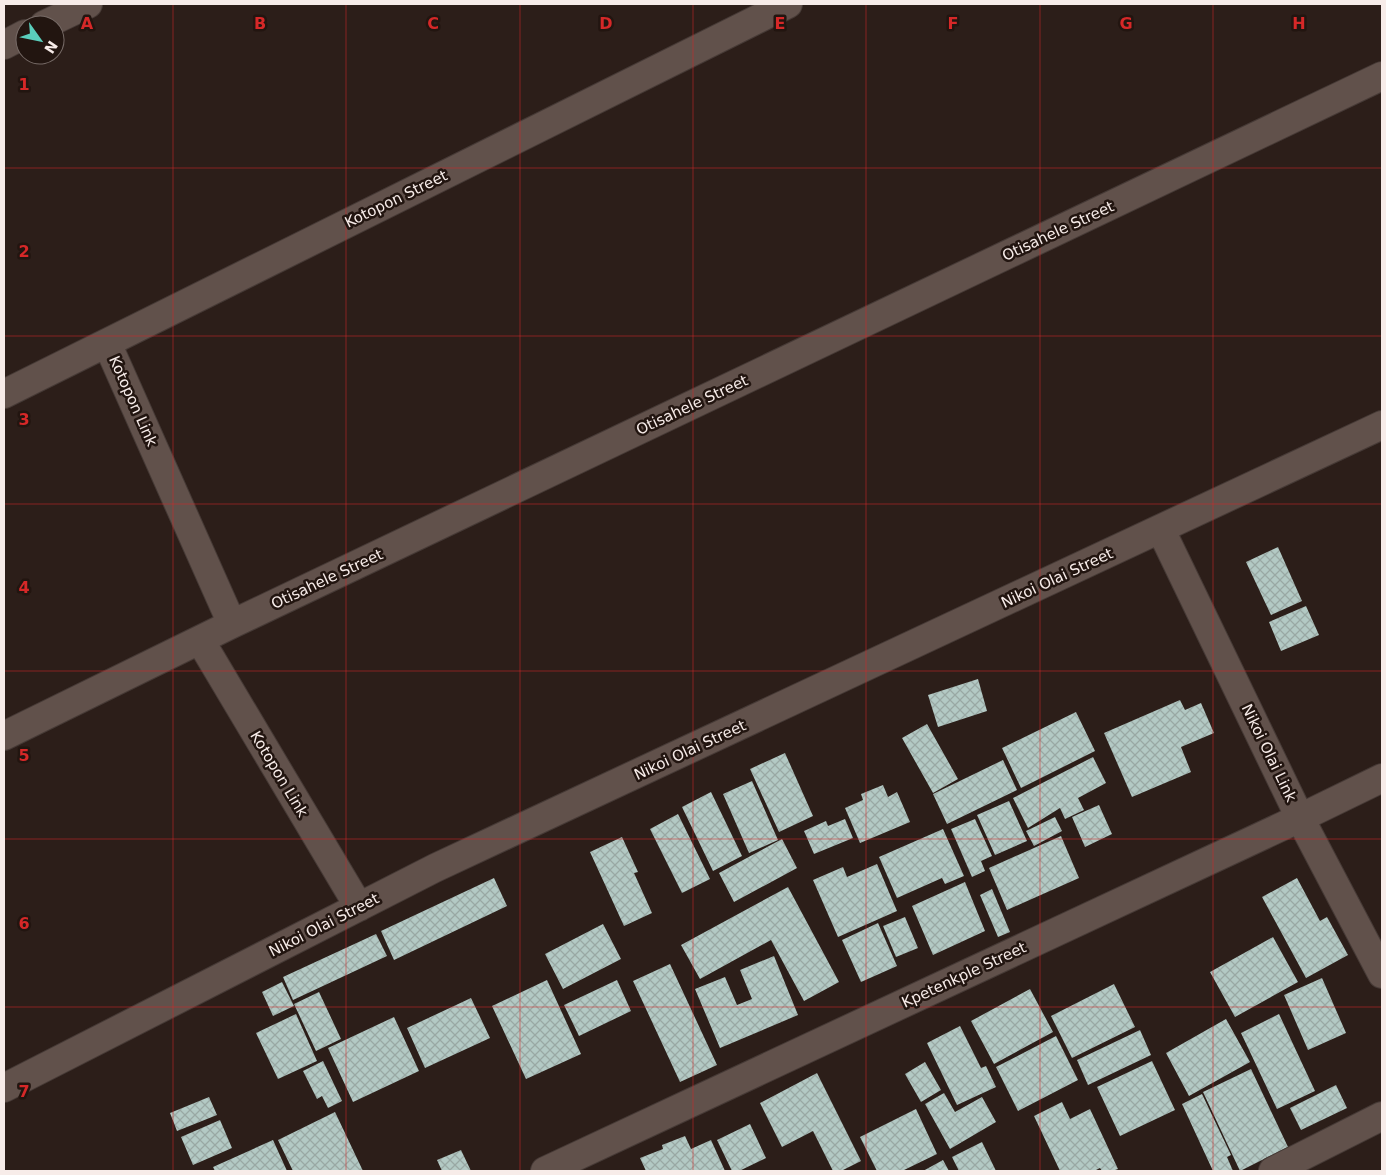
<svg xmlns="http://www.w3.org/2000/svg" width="1386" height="1175" font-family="'DejaVu Sans',sans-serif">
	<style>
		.building { fill: url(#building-cross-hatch) }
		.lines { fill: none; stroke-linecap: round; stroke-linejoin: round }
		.street-casing { stroke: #463a36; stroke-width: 30 }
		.street { stroke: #61514b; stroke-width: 28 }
		.grid { fill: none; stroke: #d62828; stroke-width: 1; stroke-opacity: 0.55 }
		.labels { text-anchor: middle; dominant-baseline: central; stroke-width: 5; stroke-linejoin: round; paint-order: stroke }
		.street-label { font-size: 15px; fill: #f7ece9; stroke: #221510 }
		.grid-label { font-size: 16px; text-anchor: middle; font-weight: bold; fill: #d62828; stroke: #221510; stroke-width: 5; stroke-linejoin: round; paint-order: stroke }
	</style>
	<defs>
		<pattern id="building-cross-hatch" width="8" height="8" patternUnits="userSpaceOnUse" patternTransform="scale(1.25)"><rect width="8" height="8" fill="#b3c9c4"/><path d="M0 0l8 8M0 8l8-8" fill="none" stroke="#99a8a4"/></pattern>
	</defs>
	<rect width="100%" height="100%" fill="#2c1e19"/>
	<path class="building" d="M 1278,547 L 1302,601 L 1271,615 L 1246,562 Z
		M 1306,606 L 1319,635 L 1281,651 L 1269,622 Z
		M 978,679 L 987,711 L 938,727 L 928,695 Z
		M 1180,700 L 1185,710 L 1201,703 L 1214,733 L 1181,747 L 1191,772 L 1132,797 L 1104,733 Z
		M 1076,712 L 1095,751 L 1021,788 L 1002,748 Z
		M 927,724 L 958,779 L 933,793 L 902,738 Z
		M 785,753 L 813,816 L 779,832 L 750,769 Z
		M 1093,757 L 1106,783 L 1078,798 L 1084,810 L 1065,819 L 1060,808 L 1028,828 L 1013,798 Z
		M 1003,760 L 1017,790 L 947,824 L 933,794 Z
		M 752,781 L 778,840 L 749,853 L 723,794 Z
		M 883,785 L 888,797 L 897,792 L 910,822 L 860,843 L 845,808 L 863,800 L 861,794 Z
		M 711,792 L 742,856 L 713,871 L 682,807 Z
		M 1009,801 L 1027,841 L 995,855 L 977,815 Z
		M 1099,805 L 1112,834 L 1085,847 L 1072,817 Z
		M 678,814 L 710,879 L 682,893 L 650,829 Z
		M 1055,817 L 1062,831 L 1034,846 L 1026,831 Z
		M 845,819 L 853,838 L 814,854 L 804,831 L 826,821 L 828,826 Z
		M 975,819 L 992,856 L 981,861 L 985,871 L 972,877 L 951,829 Z
		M 943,829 L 964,876 L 945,884 L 942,878 L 897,898 L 879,857 Z
		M 1061,836 L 1079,878 L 1007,910 L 989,868 Z
		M 622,837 L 638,872 L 634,873 L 652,913 L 624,926 L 590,852 Z
		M 782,839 L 797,868 L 734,902 L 719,873 Z
		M 877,864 L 897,911 L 838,937 L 813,880 L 843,867 L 847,877 Z
		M 494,878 L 507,906 L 394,960 L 381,931 Z
		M 1297,878 L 1320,921 L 1327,917 L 1348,955 L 1306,978 L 1262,897 Z
		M 965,882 L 985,931 L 933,955 L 912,906 Z
		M 788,887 L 839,982 L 804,1001 L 771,940 L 700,979 L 681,945 Z
		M 992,889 L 1010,932 L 998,937 L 980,895 Z
		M 905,917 L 918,948 L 896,957 L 883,926 Z
		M 878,923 L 897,966 L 861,982 L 842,940 Z
		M 603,924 L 621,959 L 563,989 L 545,954 Z
		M 376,934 L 387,956 L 293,1000 L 283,977 Z
		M 1273,937 L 1298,982 L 1235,1017 L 1210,972 Z
		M 774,956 L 798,1015 L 720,1048 L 695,989 L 725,977 L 737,1005 L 752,999 L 740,970 Z
		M 670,964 L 717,1065 L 680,1082 L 633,981 Z
		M 1322,978 L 1346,1033 L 1308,1050 L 1284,995 Z
		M 547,980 L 581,1054 L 526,1079 L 492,1006 Z
		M 617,980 L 631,1011 L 579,1036 L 564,1005 Z
		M 282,982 L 294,1006 L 273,1016 L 262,992 Z
		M 1114,984 L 1135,1027 L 1072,1058 L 1051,1016 Z
		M 1030,989 L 1053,1032 L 994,1064 L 971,1021 Z
		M 319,992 L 341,1039 L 316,1051 L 294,1004 Z
		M 471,998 L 490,1038 L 425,1068 L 407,1028 Z
		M 296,1014 L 317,1061 L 278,1079 L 256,1033 Z
		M 1279,1014 L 1315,1091 L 1277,1109 L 1241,1033 Z
		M 394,1017 L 419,1071 L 353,1102 L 328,1048 Z
		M 1226,1019 L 1250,1062 L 1189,1096 L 1166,1053 Z
		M 960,1026 L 981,1068 L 986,1066 L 996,1087 L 957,1105 L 927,1043 Z
		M 1140,1030 L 1151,1055 L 1088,1085 L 1077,1060 Z
		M 1056,1036 L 1078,1080 L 1018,1111 L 996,1067 Z
		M 323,1061 L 342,1101 L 328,1108 L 322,1096 L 317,1099 L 303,1071 Z
		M 1152,1061 L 1175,1110 L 1120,1136 L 1097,1087 Z
		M 925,1062 L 941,1090 L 921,1102 L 905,1074 Z
		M 1251,1069 L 1288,1147 L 1240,1171 L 1203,1092 Z
		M 817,1073 L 861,1161 L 841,1171 L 833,1171 L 813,1131 L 782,1147 L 760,1103 Z
		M 1336,1085 L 1347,1108 L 1301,1130 L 1290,1108 Z
		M 944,1093 L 955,1112 L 982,1097 L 996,1122 L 950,1149 L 925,1104 Z
		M 1202,1094 L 1231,1155 L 1227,1157 L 1233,1171 L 1213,1171 L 1182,1104 Z
		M 209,1097 L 217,1115 L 177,1131 L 170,1113 Z
		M 1062,1102 L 1070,1119 L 1090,1109 L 1118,1169 L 1112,1171 L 1102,1171 L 1100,1168 L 1094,1171 L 1060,1171 L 1034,1116 Z
		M 916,1109 L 937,1154 L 902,1171 L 877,1171 L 860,1137 Z
		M 335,1112 L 363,1171 L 293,1171 L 278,1140 Z
		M 220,1120 L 232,1148 L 193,1165 L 181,1137 Z
		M 750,1124 L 766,1158 L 739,1171 L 732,1171 L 717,1140 Z
		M 685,1136 L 691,1149 L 711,1140 L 725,1171 L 646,1171 L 640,1158 L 663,1149 L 662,1145 Z
		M 273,1140 L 287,1171 L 215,1171 L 213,1167 Z
		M 982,1142 L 996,1171 L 959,1171 L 952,1157 Z
		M 461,1150 L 471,1171 L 442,1171 L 437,1160 Z
		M 943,1160 L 949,1171 L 923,1171 Z"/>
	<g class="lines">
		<defs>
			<path id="street" d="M 44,25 L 88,4
				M 4,45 L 25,34
				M 107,343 L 232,624
				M 4,394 L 788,4
				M 1161,530 L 1300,818 L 1382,974
				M 200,640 L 359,907
				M 4,736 L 232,624 L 1382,76
				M 4,1088 L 435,868 L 1382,425
				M 545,1171 L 1300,818 L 1382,778
				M 1273,1171 L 1382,1116"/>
		</defs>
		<use href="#street" class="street-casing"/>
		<use href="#street" class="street"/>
	</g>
	<path class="grid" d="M 173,4 L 173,1171M 346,4 L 346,1171M 520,4 L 520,1171M 693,4 L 693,1171M 866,4 L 866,1171M 1040,4 L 1040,1171M 1213,4 L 1213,1171M 4,168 L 1382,168M 4,336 L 1382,336M 4,504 L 1382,504M 4,671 L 1382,671M 4,839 L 1382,839M 4,1007 L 1382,1007"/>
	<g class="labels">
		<g class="street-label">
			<text transform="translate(396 199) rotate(-26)">Kotopon Street</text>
			<text transform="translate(1058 231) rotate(-25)">Otisahele Street</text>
			<text transform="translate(133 401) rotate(66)">Kotopon Link</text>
			<text transform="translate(692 405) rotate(-25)">Otisahele Street</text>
			<text transform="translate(1057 578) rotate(-25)">Nikoi Olai Street</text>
			<text transform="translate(327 579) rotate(-25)">Otisahele Street</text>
			<text transform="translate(690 750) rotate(-25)">Nikoi Olai Street</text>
			<text transform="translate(1269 753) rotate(64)">Nikoi Olai Link</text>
			<text transform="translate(279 774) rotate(59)">Kotopon Link</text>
			<text transform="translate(324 925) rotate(-27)">Nikoi Olai Street</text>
			<text transform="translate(964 975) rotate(-25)">Kpetenkple Street</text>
		</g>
	</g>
	<g class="grid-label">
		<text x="87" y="29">A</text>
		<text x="260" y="29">B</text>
		<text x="433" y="29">C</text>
		<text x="606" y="29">D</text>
		<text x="780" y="29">E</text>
		<text x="953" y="29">F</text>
		<text x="1126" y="29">G</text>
		<text x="1299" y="29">H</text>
		<text x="24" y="90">1</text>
		<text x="24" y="257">2</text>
		<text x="24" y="425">3</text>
		<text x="24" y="593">4</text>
		<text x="24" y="761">5</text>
		<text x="24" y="929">6</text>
		<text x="24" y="1097">7</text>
	</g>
	<rect width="1386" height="1175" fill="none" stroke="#f7ece9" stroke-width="10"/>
	<g transform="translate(40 40) rotate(123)"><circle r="24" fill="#221510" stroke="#776b67"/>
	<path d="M0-4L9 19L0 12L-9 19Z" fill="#5acebc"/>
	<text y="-8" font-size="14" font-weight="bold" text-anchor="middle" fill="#f7ece9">N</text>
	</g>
</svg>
